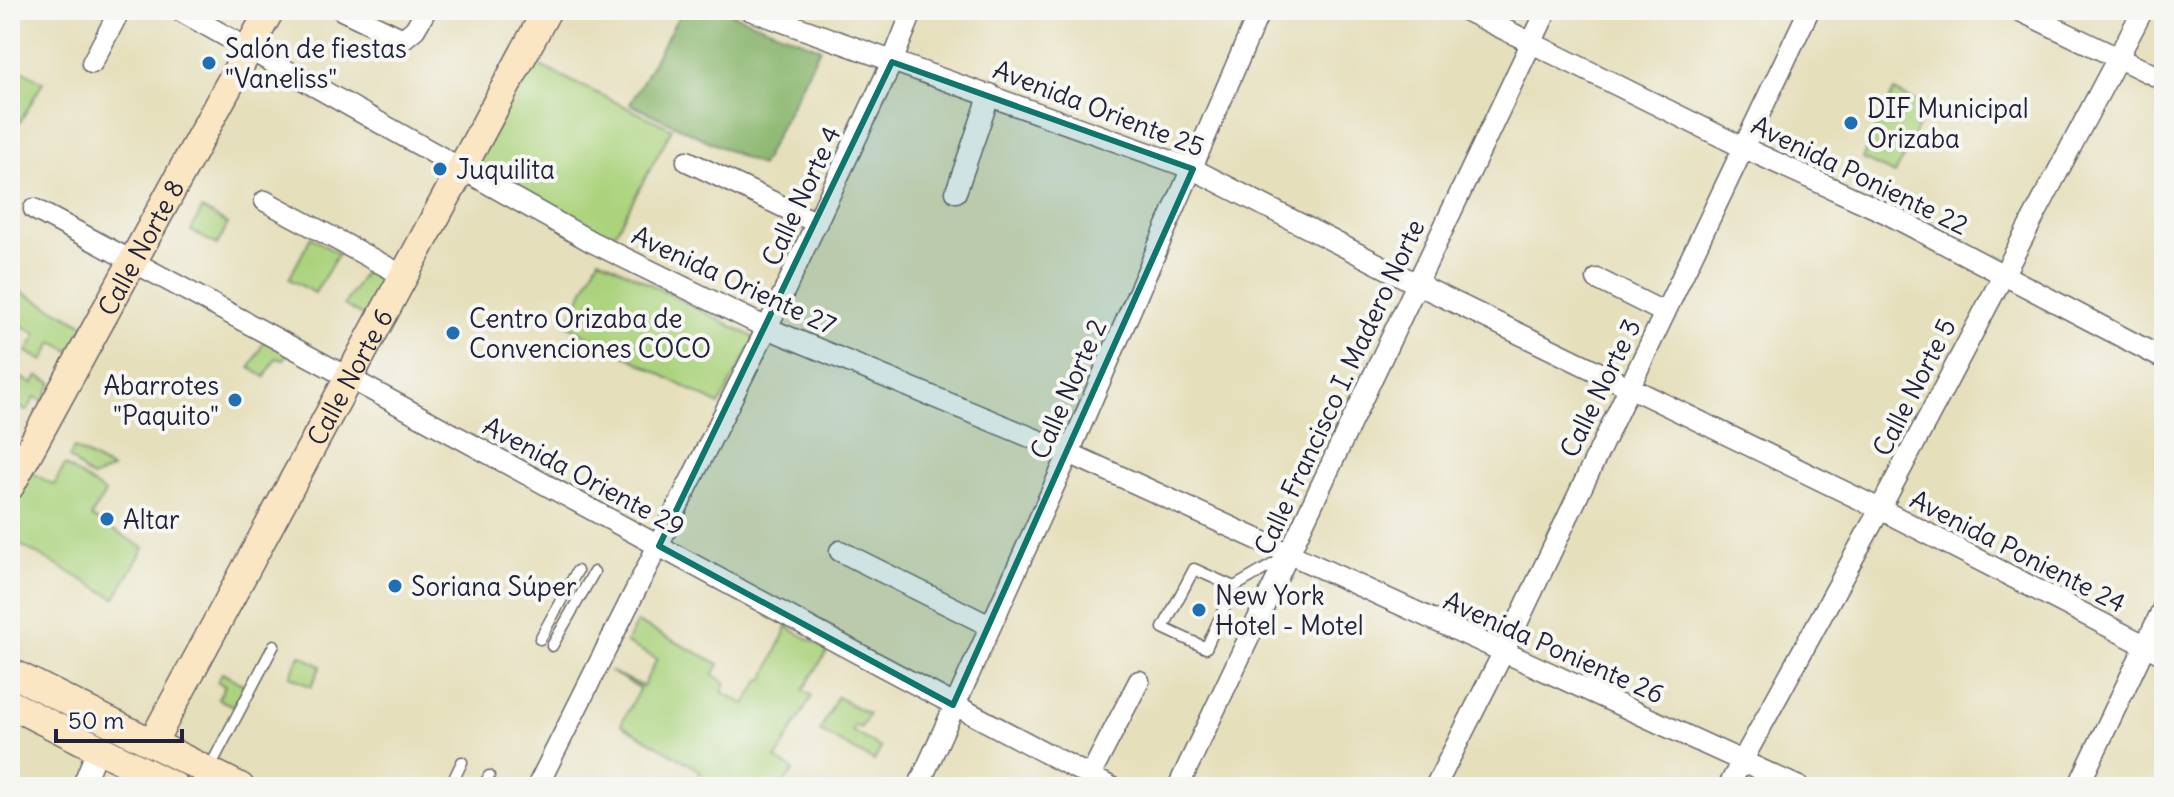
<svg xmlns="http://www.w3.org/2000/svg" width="2174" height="797" font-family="Delius,sans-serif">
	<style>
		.green { fill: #abd37d; stroke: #667a5c; stroke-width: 2 }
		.forest { fill: #88b56c; stroke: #556c54; stroke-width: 2 }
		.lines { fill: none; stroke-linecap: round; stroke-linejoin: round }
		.lane-casing { stroke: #676468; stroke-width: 13 }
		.street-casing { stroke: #676468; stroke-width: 23 }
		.secondary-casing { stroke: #676468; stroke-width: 31 }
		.lane { stroke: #fff; stroke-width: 10 }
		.street { stroke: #fff; stroke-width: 20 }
		.secondary { stroke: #fbe6c4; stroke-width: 28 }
		.marked { fill: #0f766e; fill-opacity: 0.2; stroke: #0f766e; stroke-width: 6; stroke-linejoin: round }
		.poi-dot { fill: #1f6fb2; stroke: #f6f6f2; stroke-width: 3 }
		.labels { text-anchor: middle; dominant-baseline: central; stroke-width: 8; stroke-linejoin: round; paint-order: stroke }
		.poi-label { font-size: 26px; fill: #22223b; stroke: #f6f6f2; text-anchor: start }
		.street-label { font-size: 26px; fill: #22223b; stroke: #f6f6f2 }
	</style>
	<rect width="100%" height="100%" fill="#f6f6f2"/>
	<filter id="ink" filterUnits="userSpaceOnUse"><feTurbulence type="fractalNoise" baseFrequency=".0125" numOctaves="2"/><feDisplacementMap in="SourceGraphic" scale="16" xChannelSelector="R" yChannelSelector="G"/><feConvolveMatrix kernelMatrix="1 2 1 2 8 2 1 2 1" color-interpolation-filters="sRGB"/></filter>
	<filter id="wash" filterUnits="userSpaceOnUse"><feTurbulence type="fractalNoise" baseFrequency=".006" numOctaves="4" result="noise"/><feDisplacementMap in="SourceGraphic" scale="32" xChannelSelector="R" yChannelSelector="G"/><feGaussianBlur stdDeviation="1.8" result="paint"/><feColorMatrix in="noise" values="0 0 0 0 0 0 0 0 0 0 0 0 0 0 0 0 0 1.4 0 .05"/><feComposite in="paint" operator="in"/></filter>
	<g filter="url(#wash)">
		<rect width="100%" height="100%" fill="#e6dfbb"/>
		<path class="green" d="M 532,62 L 672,129 L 612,239 L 484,171 L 478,160 Z
			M 17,67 L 43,82 L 20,122 L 10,116 L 10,80 Z
			M 1894,91 L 1927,107 L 1895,174 L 1862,159 Z
			M 202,209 L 228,224 L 217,245 L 191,231 Z
			M 311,237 L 338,254 L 315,293 L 289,279 Z
			M 599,258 L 755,338 L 719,405 L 567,325 Z
			M 369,265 L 393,281 L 371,321 L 344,305 Z
			M 10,286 L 85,325 L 72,352 L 53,342 L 43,361 L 27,352 L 37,334 L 10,320 Z
			M 265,340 L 288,353 L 284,360 L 276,358 L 265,377 L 250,368 Z
			M 38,376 L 52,383 L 43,401 L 35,397 L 27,411 L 10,402 L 20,377 L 33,384 Z
			M 74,448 L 112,469 L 93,478 C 83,474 79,464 69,458 Z
			M 65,465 L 105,493 L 91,517 L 144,548 L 115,598 L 10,539 L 10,507 L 29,471 L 54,485 Z
			M 637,622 L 719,664 L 713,675 L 726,683 L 722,692 L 745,704 L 761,679 L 764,680 L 787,627 L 828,650 L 803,690 L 812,696 L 776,759 L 794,770 L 781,787 L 690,787 L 701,771 L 621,724 L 640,688 L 609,671 L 643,686 L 657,659 L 626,643 Z
			M 300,655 L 321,666 L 311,687 L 290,676 Z
			M 222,673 L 246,686 L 235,707 L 218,699 L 225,686 L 217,682 Z
			M 837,697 L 869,714 L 861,728 L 855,725 L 852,731 L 881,748 L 874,761 L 820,731 Z"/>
		<path class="forest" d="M 682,10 L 722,10 L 820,48 L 761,166 L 630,104 Z"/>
	</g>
	<g filter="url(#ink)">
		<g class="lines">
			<defs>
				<path id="lane" d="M 1234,587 L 1194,569 L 1163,628 L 1206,648 L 1234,587 L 1282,559
					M 540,639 L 577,571
					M 552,646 L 594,572
					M 209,769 L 274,645
					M 450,787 L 462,762
					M 483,787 L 489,776"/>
				<path id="street" d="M 179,10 L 592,242 L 767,328 L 1069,453 L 1799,787
					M 342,10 L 403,39 L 415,29 L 426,10
					M 750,10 L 1193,169 L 1417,284 L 1880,509 L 2164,655
					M 1465,10 L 1742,147 L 1886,213 L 2164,359
					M 2018,10 L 2164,80
					M 92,63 L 120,10
					M 687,161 L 817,223
					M 956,192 L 990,94
					M 265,201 L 404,276
					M 34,209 C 394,399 749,599 1111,787
					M 1597,279 L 1665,313
					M 840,551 L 988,625
					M 1090,776 L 1139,681
					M 82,787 L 98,748
					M 537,787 L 767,328 L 892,62 L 913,10
					M 918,787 L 1069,453 L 1260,10
					M 1178,787 L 1547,10
					M 1435,787 L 1503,653 L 1809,10
					M 1728,787 L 1880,509 L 2143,10
					M 2078,787 L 2164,606"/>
				<g id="secondary">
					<path id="s1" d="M 10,486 L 270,10"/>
					<path d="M 10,672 L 240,787"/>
					<path d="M 10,704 L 175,787"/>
					<path id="s2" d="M 152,743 L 547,10"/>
				</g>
			</defs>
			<use href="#lane" class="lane-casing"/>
			<use href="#street" class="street-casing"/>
			<use href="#secondary" class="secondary-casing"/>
			<use href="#lane" class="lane"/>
			<use href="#street" class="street"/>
			<use href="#secondary" class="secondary"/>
		</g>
	</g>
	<path class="marked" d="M 892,62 L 1193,169 L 953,705 L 659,546 Z"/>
	<g class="poi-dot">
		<circle cx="209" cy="63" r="8"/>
		<circle cx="1851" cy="123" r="8"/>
		<circle cx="440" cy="169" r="8"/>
		<circle cx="453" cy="333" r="8"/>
		<circle cx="235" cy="400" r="8"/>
		<circle cx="107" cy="519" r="8"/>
		<circle cx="395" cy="586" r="8"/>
		<circle cx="1199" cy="610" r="8"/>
	</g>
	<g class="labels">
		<g class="poi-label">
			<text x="225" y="48">Salón de fiestas<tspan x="225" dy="30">"Vaneliss"</tspan></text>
			<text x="1867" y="108">DIF Municipal<tspan x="1867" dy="30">Orizaba</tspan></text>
			<text x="456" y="169">Juquilita</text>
			<text x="469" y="318">Centro Orizaba de<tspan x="469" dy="30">Convenciones COCO</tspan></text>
			<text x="219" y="385" text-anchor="end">Abarrotes<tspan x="219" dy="30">"Paquito"</tspan></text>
			<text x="123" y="519">Altar</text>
			<text x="411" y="586">Soriana Súper</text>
			<text x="1215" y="595">New York<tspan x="1215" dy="30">Hotel - Motel</tspan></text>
		</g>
		<g class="street-label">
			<text transform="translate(1099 108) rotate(21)">Avenida Oriente 25</text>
			<text transform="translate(1860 175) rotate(26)">Avenida Poniente 22</text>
			<text transform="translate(801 196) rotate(-65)">Calle Norte 4</text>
			<text stroke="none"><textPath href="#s1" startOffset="272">Calle Norte 8</textPath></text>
			<text transform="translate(734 280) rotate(25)">Avenida Oriente 27</text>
			<text stroke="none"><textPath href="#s2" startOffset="416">Calle Norte 6</textPath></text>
			<text transform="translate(1339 387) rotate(-65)">Calle Francisco I. Madero Norte</text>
			<text transform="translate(1914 387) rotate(-63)">Calle Norte 5</text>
			<text transform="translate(1600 388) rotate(-64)">Calle Norte 3</text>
			<text transform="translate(1068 389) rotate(-66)">Calle Norte 2</text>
			<text transform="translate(584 476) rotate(28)">Avenida Oriente 29</text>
			<text transform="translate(2018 551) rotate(27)">Avenida Poniente 24</text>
			<text transform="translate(1554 647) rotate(24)">Avenida Poniente 26</text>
		</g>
	</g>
	<rect width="2174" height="797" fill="none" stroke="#f6f6f2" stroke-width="40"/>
	<path d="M56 729v12h126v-12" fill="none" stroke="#22223b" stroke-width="4"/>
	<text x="68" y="729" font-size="24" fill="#22223b" stroke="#f6f6f2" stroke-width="6" paint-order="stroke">50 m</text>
</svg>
